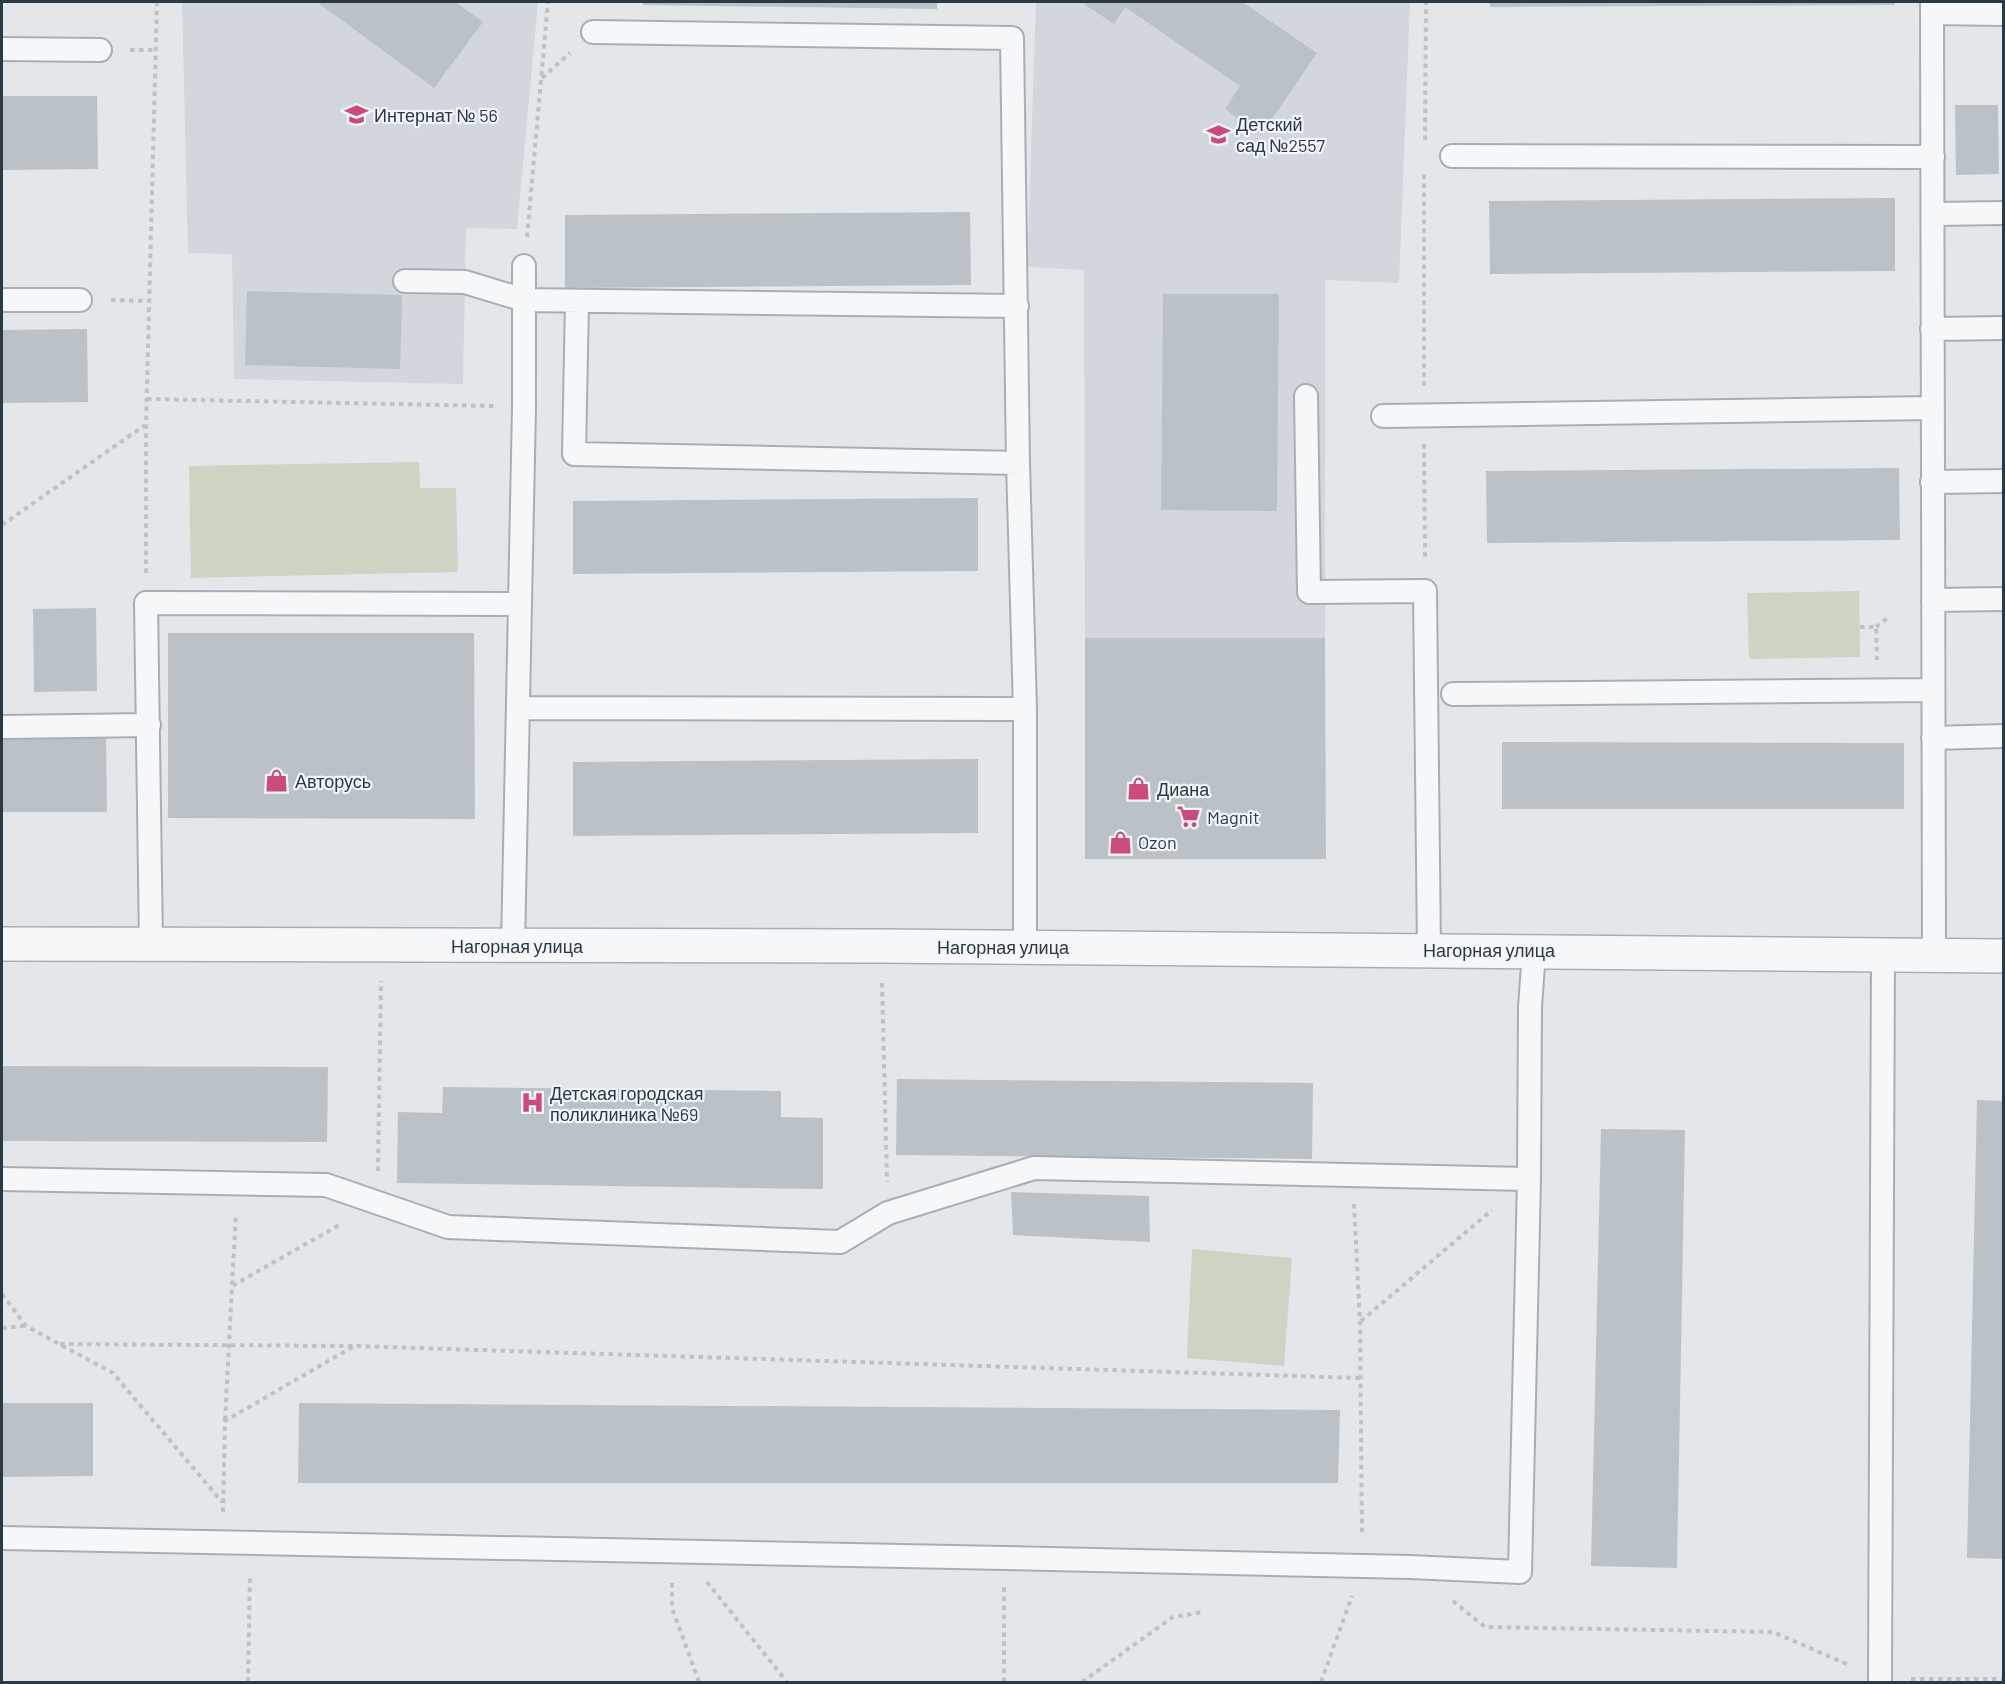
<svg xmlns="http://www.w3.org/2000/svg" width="2005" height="1684" font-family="Barlow,sans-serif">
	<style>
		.built { fill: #d1d7dc }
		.green { fill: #ccd4c4 }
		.building { fill: #bac2c7 }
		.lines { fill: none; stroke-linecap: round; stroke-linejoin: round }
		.service-casing { stroke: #a8afb4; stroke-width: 26 }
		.tertiary-casing { stroke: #a8afb4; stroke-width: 36 }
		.path { stroke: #bcc2c6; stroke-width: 4; stroke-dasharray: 4.5 4.5; stroke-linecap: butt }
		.service { stroke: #f5f7f9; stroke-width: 22 }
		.tertiary { stroke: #f5f7f9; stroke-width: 33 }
		.labels { text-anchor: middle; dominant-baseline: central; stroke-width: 4.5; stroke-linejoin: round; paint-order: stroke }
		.poi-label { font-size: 18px; fill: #2b3942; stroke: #f2f6f8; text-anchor: start }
		.street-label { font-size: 18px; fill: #2b3942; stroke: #f2f6f8 }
	</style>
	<rect width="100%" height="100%" fill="#e3e7ea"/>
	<path class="built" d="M 182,2 L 538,2 L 517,229 L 466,228 L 463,384 L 234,379 L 232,254 L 188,253 Z
		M 1036,2 L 1410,2 L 1399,283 L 1325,280 L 1325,638 L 1085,638 L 1084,270 L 1027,267 Z"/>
	<path class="green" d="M 419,462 L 420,488 L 456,488 L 458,572 L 191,578 L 189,466 Z
		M 1859,591 L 1860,657 L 1749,659 L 1747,593 Z
		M 1192,1249 L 1292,1258 L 1284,1366 L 1187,1358 Z"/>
	<path class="building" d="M 317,2 L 455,2 L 483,22 L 434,88 Z
		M 643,2 L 937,2 L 937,9 L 643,5 Z
		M 1081,2 L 1242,2 L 1317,53 L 1261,135 L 1225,109 L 1240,86 L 1125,7 L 1114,24 Z
		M 1490,2 L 1895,2 L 1895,5 L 1490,7 Z
		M 2,96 L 97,96 L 98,169 L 2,170 Z
		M 1955,105 L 1998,105 L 1999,174 L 1956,175 Z
		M 1895,198 L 1895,271 L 1490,274 L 1489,201 Z
		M 970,212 L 971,285 L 565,288 L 565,215 Z
		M 247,291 L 402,295 L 400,369 L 245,365 Z
		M 1163,294 L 1279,294 L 1277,511 L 1161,510 Z
		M 87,329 L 88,402 L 2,403 L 2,330 Z
		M 1899,468 L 1900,540 L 1487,543 L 1486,471 Z
		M 978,498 L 978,571 L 573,574 L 573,501 Z
		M 96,608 L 97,691 L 34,692 L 33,609 Z
		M 168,633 L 474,633 L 475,819 L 168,818 Z
		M 1085,638 L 1325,638 L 1326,859 L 1085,859 Z
		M 106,738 L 107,812 L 2,812 L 2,739 Z
		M 1502,742 L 1904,743 L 1904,809 L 1502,809 Z
		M 978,759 L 978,833 L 573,836 L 573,762 Z
		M 2,1066 L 328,1067 L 327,1142 L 2,1141 Z
		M 897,1079 L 1313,1083 L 1312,1159 L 896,1155 Z
		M 443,1087 L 781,1091 L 781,1117 L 823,1118 L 823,1189 L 397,1183 L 398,1112 L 442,1113 Z
		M 1977,1100 L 2004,1101 L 2004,1559 L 1967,1558 Z
		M 1601,1129 L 1685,1130 L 1677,1568 L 1591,1566 Z
		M 1011,1192 L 1149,1196 L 1150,1242 L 1013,1235 Z
		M 2,1403 L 93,1403 L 93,1476 L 2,1477 Z
		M 299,1403 L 1340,1410 L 1338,1483 L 298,1483 Z"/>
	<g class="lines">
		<defs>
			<path id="service" d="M 1932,2 L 1934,955
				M 1932,13 L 2004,14
				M 593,32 L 1012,38 L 1018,463 L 1025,709 L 1025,947
				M 2,49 L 100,50
				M 1452,156 L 1933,157
				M 1933,214 L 2004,213
				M 405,281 L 465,282 L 524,300 L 1017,306
				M 2,300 L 80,300
				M 577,301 L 574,454 L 1018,463
				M 1932,329 L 2004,328
				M 1306,396 L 1309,592 L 1425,591 L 1429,950
				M 1383,416 L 1932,408
				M 1932,482 L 2004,481
				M 1933,600 L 2004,599
				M 1453,694 L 1933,690
				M 518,708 L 1025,709
				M 2,727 L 149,725
				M 1933,738 L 2004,736
				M 151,945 L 146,603 L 520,604
				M 513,947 L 524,407 L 524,266
				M 2,1179 L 326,1185 L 448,1227 L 840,1242 L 888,1213 L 1034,1168 L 1529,1179 L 1530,1007 L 1534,951
				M 2,1538 L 1004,1558 L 1410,1567 L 1520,1572 L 1529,1179
				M 1880,1682 L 1883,954"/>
			<path id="tertiary" d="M 2,944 L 881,946 L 2004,956"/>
		</defs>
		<use href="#service" class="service-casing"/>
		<use href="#tertiary" class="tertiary-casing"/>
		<path class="path" d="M 130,50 L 156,50
			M 542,78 L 570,53
			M 1425,140 L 1426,2
			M 527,237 L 548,2
			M 111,300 L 149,301
			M 1424,386 L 1424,171
			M 147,399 L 494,406
			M 1424,444 L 1425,560
			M 2,525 L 145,425
			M 146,573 L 146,424 L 157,2
			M 1860,627 L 1876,627 L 1877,660
			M 1876,627 L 1889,617
			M 882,983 L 887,1182
			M 378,1171 L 381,981
			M 1354,1204 L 1360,1322 L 1362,1536
			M 232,1285 L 236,1215
			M 2,1294 L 26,1326 L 113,1373 L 222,1502
			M 1361,1321 L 1492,1210
			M 2,1328 L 25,1326
			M 60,1344 L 353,1346
			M 225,1420 L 232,1286 L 341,1224
			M 223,1512 L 225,1421 L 354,1346 L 1360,1378
			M 707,1582 L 787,1682
			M 672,1583 L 672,1608 L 699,1682
			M 1453,1601 L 1485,1627 L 1773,1632 L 1849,1665
			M 1911,1679 L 2004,1679
			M 248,1682 L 250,1574
			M 1004,1682 L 1004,1587
			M 1082,1682 L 1173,1617 L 1203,1612
			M 1321,1682 L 1352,1596"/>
		<use href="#service" class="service"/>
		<use href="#tertiary" class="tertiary"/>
	</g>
	<defs>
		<symbol id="school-bare" viewBox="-9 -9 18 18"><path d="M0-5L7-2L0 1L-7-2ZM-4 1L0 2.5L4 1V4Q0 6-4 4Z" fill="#cb4c7c" stroke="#f2f6f8" stroke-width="2.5" paint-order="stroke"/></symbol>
		<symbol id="shop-bare" viewBox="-9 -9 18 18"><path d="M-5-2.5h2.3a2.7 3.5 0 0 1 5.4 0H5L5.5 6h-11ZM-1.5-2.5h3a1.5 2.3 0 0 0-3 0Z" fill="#cb4c7c" stroke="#f2f6f8" stroke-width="2.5" paint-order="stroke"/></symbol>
		<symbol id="supermarket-bare" viewBox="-9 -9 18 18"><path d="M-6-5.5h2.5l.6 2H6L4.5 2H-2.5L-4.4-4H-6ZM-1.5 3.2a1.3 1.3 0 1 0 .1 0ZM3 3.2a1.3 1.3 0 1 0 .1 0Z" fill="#cb4c7c" stroke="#f2f6f8" stroke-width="2.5" paint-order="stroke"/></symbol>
		<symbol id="hospital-bare" viewBox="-9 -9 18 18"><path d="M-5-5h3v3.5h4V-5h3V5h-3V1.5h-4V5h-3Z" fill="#cb4c7c" stroke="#f2f6f8" stroke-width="2.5" paint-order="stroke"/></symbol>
	</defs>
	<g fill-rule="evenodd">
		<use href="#school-bare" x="340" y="98" width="33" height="33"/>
		<use href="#school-bare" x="1202" y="118" width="33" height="33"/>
		<use href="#shop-bare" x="260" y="764" width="33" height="33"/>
		<use href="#shop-bare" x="1122" y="772" width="33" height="33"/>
		<use href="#supermarket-bare" x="1172" y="800" width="33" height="33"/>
		<use href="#shop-bare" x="1104" y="826" width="33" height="33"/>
		<use href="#hospital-bare" x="516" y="1086" width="33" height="33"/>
	</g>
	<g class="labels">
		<g class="poi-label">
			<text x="374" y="115">Интернат № 56</text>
			<text x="1236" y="124">Детский<tspan x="1236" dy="21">сад №2557</tspan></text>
			<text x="295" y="781">Авторусь</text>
			<text x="1157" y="789">Диана</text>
			<text x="1207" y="817">Magnit</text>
			<text x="1138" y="842">Ozon</text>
			<text x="550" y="1093">Детская городская<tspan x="550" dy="21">поликлиника №69</tspan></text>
		</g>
		<g class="street-label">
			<text x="517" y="946">Нагорная улица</text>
			<text x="1003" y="947">Нагорная улица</text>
			<text x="1489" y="950">Нагорная улица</text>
		</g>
	</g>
	<rect width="2005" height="1684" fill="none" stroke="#2b3942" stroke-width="6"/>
</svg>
